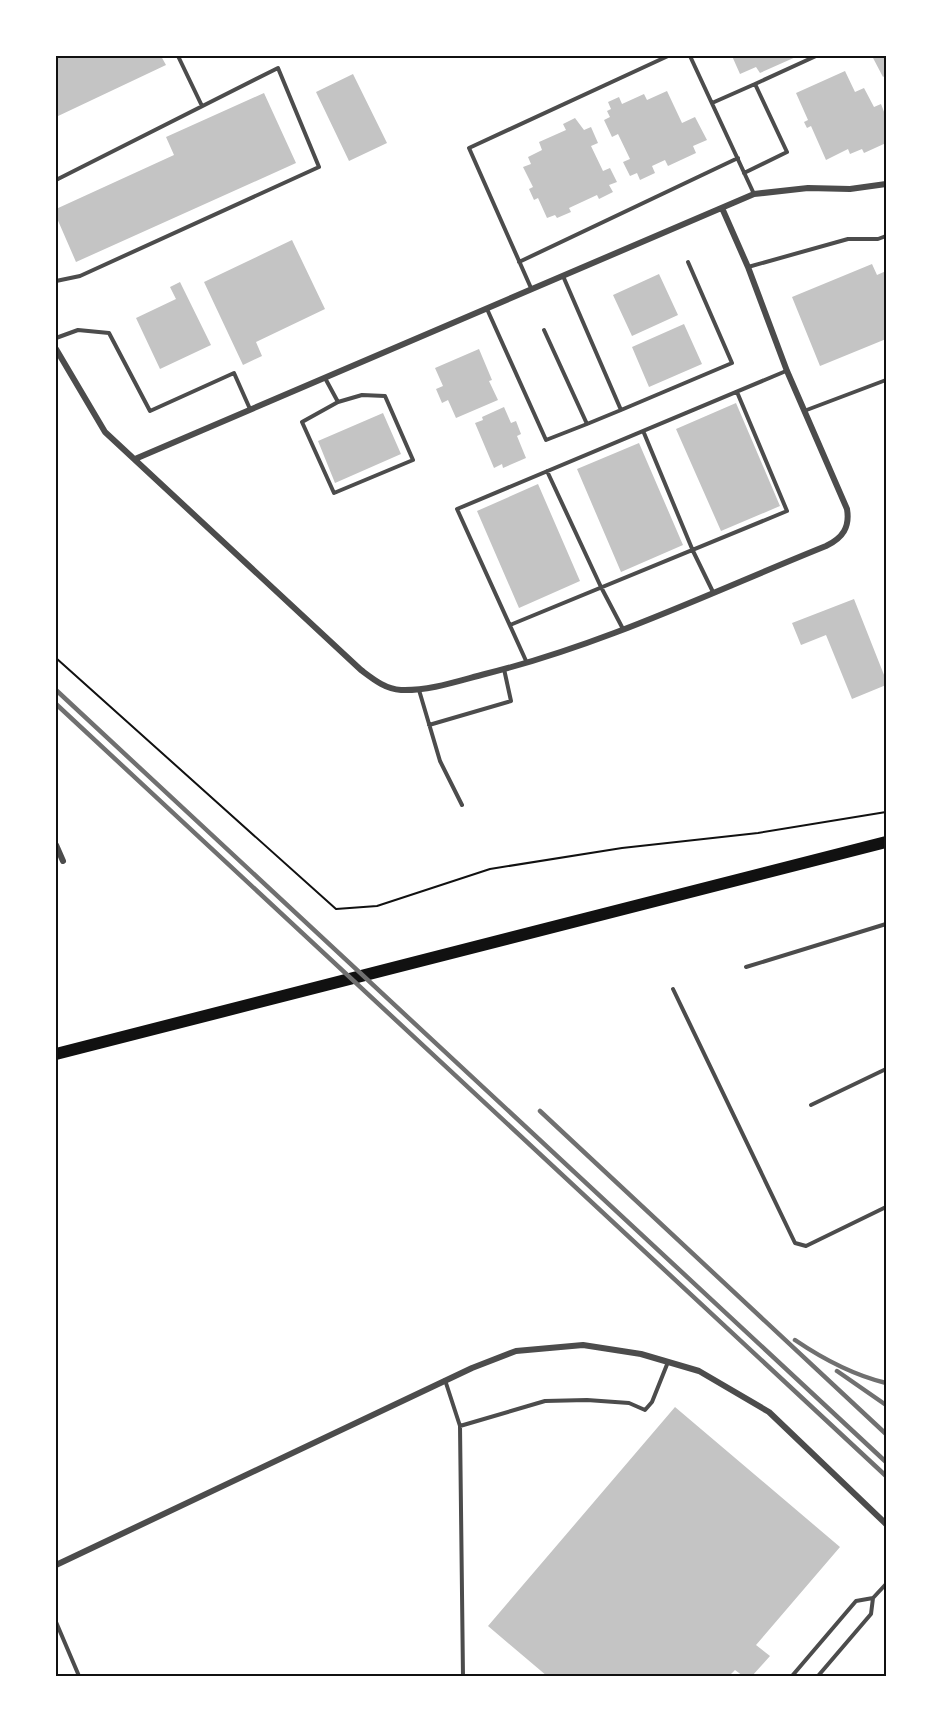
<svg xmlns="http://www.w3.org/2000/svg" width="942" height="1732" font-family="'Source Serif 4',serif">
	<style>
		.building { fill: #c4c4c4 }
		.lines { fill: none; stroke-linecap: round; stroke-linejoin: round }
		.path { stroke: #111; stroke-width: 2 }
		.service { stroke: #4c4c4c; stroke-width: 4 }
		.minor { stroke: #4c4c4c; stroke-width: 6 }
		.secondary { stroke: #111; stroke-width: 12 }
		.rail { stroke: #707070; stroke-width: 4.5 }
		.neatline { fill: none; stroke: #111; stroke-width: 2 }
	</style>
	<rect width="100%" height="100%" fill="#fff"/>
	<path class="building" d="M 56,56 L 161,56 L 166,65 L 56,117 Z
		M 732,56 L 798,56 L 760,73 L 756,67 L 740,74 Z
		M 872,56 L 886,56 L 886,75 L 883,77 Z
		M 845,71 L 855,92 L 864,88 L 874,107 L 881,104 L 886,117 L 886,143 L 864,153 L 862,149 L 850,154 L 848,149 L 826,160 L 811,126 L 807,128 L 804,122 L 808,120 L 796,93 Z
		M 353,74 L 387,143 L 349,161 L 316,92 Z
		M 667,91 L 682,123 L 695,117 L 707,140 L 693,146 L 696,153 L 668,166 L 665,160 L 652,166 L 655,173 L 640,180 L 637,173 L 630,176 L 623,162 L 630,159 L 618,134 L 612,137 L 604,120 L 610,117 L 607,111 L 611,109 L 608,102 L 619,97 L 622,104 L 644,94 L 647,100 Z
		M 264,93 L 296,163 L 76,262 L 56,216 L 56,209 L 174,155 L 166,137 Z
		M 575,118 L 584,130 L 591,127 L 598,143 L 591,146 L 603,171 L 610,168 L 617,182 L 609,185 L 613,192 L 599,199 L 597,195 L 569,208 L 571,212 L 557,218 L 555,215 L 547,218 L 538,198 L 534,200 L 529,189 L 533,187 L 523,167 L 531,164 L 528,157 L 542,150 L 539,142 L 566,130 L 563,124 Z
		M 292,240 L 325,309 L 256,342 L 262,356 L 243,365 L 204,282 Z
		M 872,264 L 877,275 L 886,271 L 886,339 L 820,366 L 792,297 Z
		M 659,274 L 678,315 L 632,336 L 613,295 Z
		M 180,282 L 211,345 L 160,369 L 136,318 L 176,299 L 170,287 Z
		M 684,324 L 702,364 L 649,387 L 632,347 Z
		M 479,349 L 492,380 L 489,381 L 498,400 L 456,418 L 448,400 L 442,403 L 436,389 L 443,386 L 435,368 Z
		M 736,403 L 780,506 L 721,531 L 676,429 Z
		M 504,407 L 511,423 L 516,421 L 521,434 L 517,436 L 526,458 L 503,468 L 502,464 L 494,468 L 475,423 L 483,420 L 482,417 Z
		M 383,413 L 401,454 L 335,483 L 318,441 Z
		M 639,443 L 683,545 L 621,572 L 577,469 Z
		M 538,484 L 580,581 L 519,608 L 477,511 Z
		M 854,599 L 886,680 L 886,685 L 852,699 L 826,635 L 801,645 L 792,623 Z
		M 675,1407 L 840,1547 L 756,1645 L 770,1656 L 752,1676 L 743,1676 L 735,1670 L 729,1676 L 547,1676 L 488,1626 Z"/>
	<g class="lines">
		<path class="path" d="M 56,658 L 336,909 L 377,906 L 490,869 L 622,848 L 758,833 L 886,812"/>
		<path class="service" d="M 178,56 L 202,106
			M 690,56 L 754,194
			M 755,84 L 816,56
			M 712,103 L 755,84 L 787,152 L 744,173
			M 56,180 L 278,68 L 319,167 L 80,276 L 56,281
			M 519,262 L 738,158
			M 748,267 L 848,239 L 878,239 L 886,236
			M 563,276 L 621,410 L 732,363 L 688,262
			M 531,288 L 469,148 L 668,56
			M 487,309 L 546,440 L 587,424
			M 544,330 L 587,424 L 621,410
			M 56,338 L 78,330 L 109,333 L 150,411 L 234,373 L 250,409
			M 325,378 L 338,402 L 362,395 L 385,396 L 413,460 L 334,493 L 302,422 L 338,402
			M 804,411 L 886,380
			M 644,433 L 693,551 L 713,592
			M 547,471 L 601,587 L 623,629
			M 510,625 L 787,511 L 737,392
			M 527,663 L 457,509 L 786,371
			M 419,690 L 440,761 L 462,805
			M 429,725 L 511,701 L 504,669
			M 746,967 L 886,924
			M 673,989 L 795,1243 L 806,1246 L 886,1207
			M 811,1105 L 886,1069
			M 445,1380 L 460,1426 L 463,1676
			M 460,1426 L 545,1401 L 587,1400 L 629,1403 L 645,1410 L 652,1402 L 668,1362
			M 56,1622 L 79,1676
			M 792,1676 L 856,1601 L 873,1598
			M 818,1676 L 871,1614 L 873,1598 L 886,1584"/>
		<path class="minor" d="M 56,349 L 105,432 L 361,670 C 373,679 385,689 401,690 C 429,691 458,681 485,674 C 603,645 714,591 826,546 C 843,538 850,527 847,509 L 787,371 L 748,267 L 722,208
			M 135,459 L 754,194 L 808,188 L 850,189 L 886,184
			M 56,845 L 63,861
			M 56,1565 L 472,1368 L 516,1351 L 583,1345 L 641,1354 L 699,1371 L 769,1412 L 886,1524"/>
		<path class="secondary" d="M 56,1054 L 886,842"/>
		<path class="rail" d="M 56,690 L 886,1462
			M 56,704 L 886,1476
			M 540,1111 L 886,1434
			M 795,1340 C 823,1359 853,1375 886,1383
			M 837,1371 L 886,1405"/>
	</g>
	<rect width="942" height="1732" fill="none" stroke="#ffffff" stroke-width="114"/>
	<rect x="57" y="57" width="828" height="1618" class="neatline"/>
</svg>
